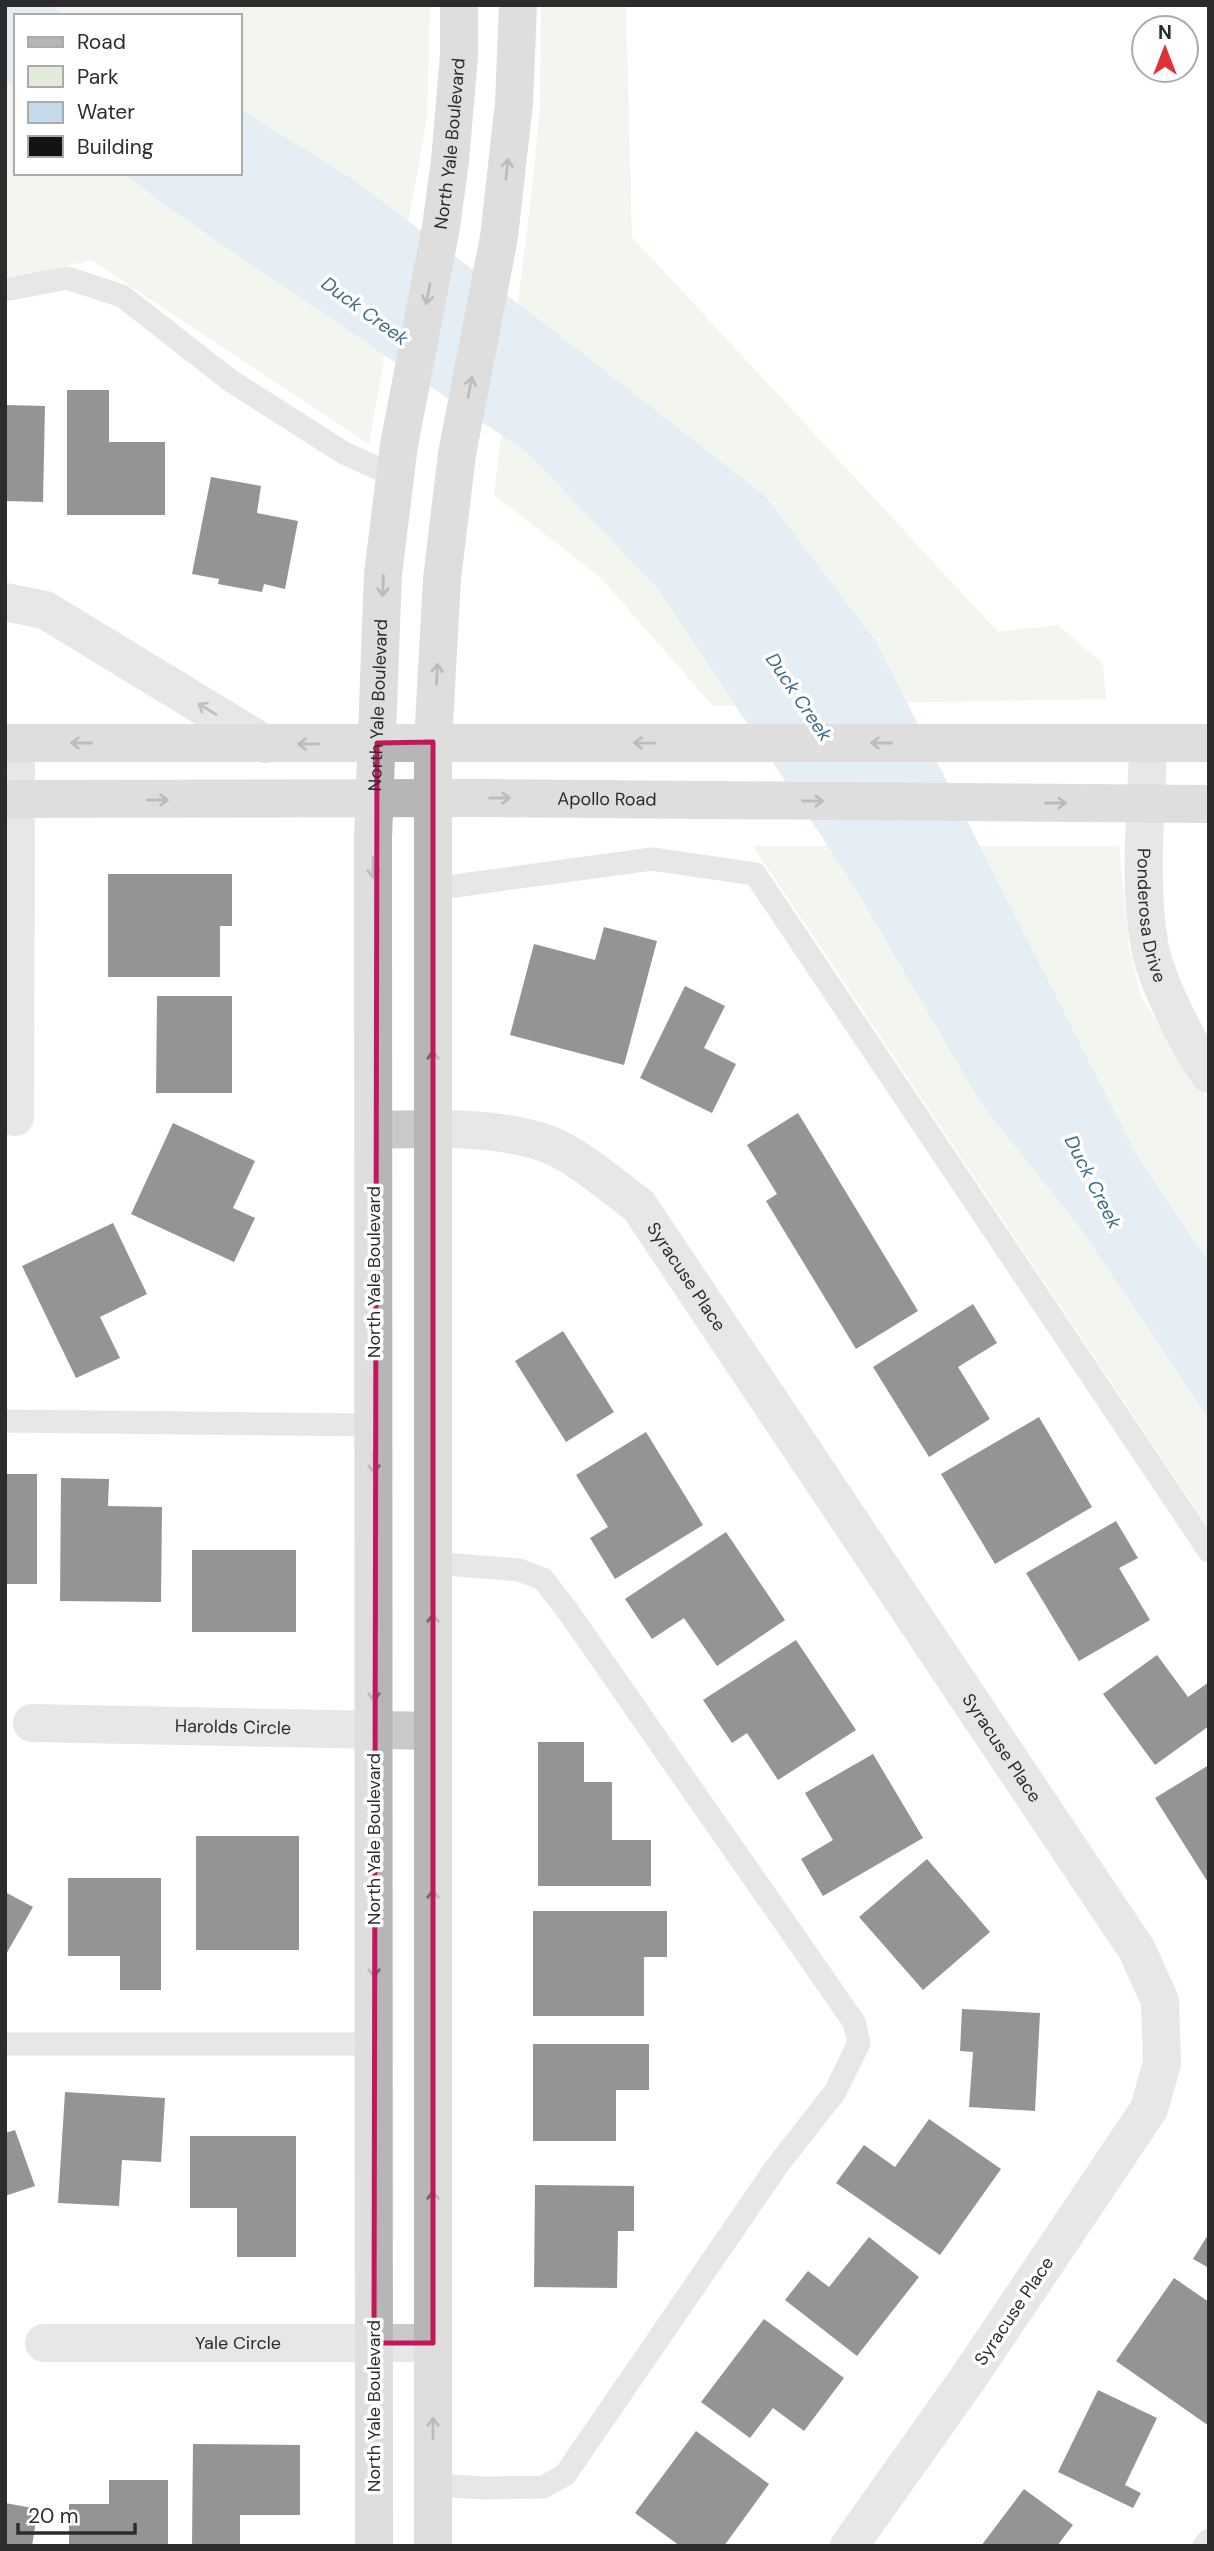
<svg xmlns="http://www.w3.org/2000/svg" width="1214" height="2551" font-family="'DM Sans',sans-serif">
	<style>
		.green { fill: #e2ead9; fill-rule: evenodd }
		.water { fill: #c5dae9 }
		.building { fill: #131313 }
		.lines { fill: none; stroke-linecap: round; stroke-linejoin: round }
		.lane { stroke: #c9c9c9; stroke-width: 23 }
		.street { stroke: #c9c9c9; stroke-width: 38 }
		.secondary { stroke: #b6b6b6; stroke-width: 38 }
		.oneway { stroke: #6a6a6a }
		.oneway2 { stroke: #737373 }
		.marked { fill: none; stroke: #c2185b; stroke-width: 5; stroke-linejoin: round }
		.labels { text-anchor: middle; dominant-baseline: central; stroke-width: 7; stroke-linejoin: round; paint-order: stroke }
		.street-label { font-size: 18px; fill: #2c2c2c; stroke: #fff }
		.water-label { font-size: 19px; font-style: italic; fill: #3d6b8b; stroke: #fff }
	</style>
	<rect width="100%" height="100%" fill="#fff"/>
	<path class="green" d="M 5,5 L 430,5 L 427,117 L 369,444 L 91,260 L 5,280 ZM 16,16 L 240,16 L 240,173 L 16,173 Z
		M 541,5 L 626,5 L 632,237 L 998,632 L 1058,625 L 1103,664 L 1106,699 L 713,706 L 599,576 L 494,495 L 531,198 L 540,108 Z
		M 753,846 L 1119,846 L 1129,946 L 1141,997 L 1209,1101 L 1209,1529 Z"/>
	<path class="water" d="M 5,5 L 52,5 L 63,16 L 16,16 L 16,89 L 5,81 Z
		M 240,109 L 351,178 L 541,321 L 765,496 L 875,640 L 1136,1154 L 1209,1262 L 1209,1419 L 1078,1225 L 982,1105 L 851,881 L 659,590 L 529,454 L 166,206 L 124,173 L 240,173 Z"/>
	<path class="building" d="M 67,390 L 109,390 L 109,442 L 165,442 L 165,515 L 67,515 Z
		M 6,405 L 45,406 L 43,502 L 5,501 Z
		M 211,477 L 261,486 L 257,513 L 298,521 L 285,589 L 264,584 L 262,592 L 218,584 L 219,579 L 192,574 Z
		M 108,874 L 232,874 L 232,926 L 220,926 L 220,977 L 108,977 Z
		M 604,927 L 657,941 L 624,1065 L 510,1035 L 534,944 L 595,960 Z
		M 685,986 L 725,1006 L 704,1048 L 736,1064 L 712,1113 L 640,1078 Z
		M 157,996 L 232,996 L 232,1093 L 156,1093 Z
		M 798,1113 L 918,1311 L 856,1349 L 766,1201 L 777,1194 L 747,1145 Z
		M 173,1123 L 255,1161 L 233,1208 L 255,1218 L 234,1262 L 131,1214 Z
		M 113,1223 L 147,1294 L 100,1317 L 120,1358 L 76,1378 L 22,1266 Z
		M 973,1304 L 997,1343 L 958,1367 L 990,1419 L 929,1457 L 873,1367 Z
		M 563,1331 L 614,1412 L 566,1442 L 515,1361 Z
		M 1039,1417 L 1092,1507 L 995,1564 L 941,1474 Z
		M 646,1432 L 703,1525 L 615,1579 L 590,1538 L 608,1527 L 576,1475 Z
		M 5,1474 L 37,1474 L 37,1584 L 5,1584 Z
		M 61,1478 L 109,1479 L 108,1506 L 162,1507 L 161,1602 L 60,1601 Z
		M 1116,1521 L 1138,1558 L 1119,1568 L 1150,1620 L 1079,1661 L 1026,1573 Z
		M 726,1532 L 785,1620 L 717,1666 L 684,1618 L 652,1639 L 625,1599 Z
		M 192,1550 L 296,1550 L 296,1632 L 192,1632 Z
		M 796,1640 L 856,1730 L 778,1780 L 747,1733 L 732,1743 L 703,1700 Z
		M 1157,1655 L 1188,1697 L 1209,1682 L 1209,1726 L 1155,1765 L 1103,1694 Z
		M 538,1742 L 584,1742 L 584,1782 L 612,1782 L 612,1840 L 651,1840 L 651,1886 L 538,1886 Z
		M 873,1754 L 923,1838 L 823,1896 L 801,1859 L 833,1840 L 805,1793 Z
		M 1209,1765 L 1209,1884 L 1155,1798 Z
		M 196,1836 L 299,1836 L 299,1950 L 196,1950 Z
		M 927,1859 L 990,1932 L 923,1990 L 859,1917 Z
		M 68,1878 L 161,1878 L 161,1990 L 120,1990 L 120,1956 L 68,1956 Z
		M 5,1892 L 33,1907 L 5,1956 Z
		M 533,1911 L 667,1911 L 667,1957 L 644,1957 L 644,2016 L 533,2016 Z
		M 962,2009 L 1040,2013 L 1035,2111 L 969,2107 L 973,2052 L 960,2051 Z
		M 533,2044 L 649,2044 L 649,2090 L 616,2090 L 616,2141 L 533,2141 Z
		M 65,2092 L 165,2098 L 161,2162 L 122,2160 L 119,2206 L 58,2203 Z
		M 929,2119 L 1001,2169 L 940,2255 L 836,2183 L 864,2145 L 895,2167 Z
		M 15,2130 L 35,2186 L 5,2196 L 5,2133 Z
		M 190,2136 L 296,2136 L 296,2257 L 237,2257 L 237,2208 L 190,2208 Z
		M 535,2185 L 634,2186 L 634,2231 L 618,2231 L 617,2288 L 534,2287 Z
		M 1209,2233 L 1209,2268 L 1193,2259 Z
		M 869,2237 L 919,2277 L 857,2356 L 785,2300 L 808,2271 L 829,2287 Z
		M 1174,2278 L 1209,2302 L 1209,2426 L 1116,2361 Z
		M 764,2319 L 844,2378 L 804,2431 L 773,2408 L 750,2438 L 701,2402 Z
		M 1098,2390 L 1157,2418 L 1125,2485 L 1141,2493 L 1133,2508 L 1058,2472 Z
		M 696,2431 L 769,2484 L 724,2546 L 680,2546 L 635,2513 Z
		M 193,2444 L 300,2445 L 300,2515 L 240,2515 L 240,2546 L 192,2546 Z
		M 109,2480 L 168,2480 L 168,2546 L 69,2546 L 69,2504 L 109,2504 Z
		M 1024,2489 L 1073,2525 L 1057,2546 L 981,2546 Z
		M 5,2503 L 38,2509 L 32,2546 L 5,2546 Z"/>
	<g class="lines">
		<path class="lane" d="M 5,290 L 67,278 L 122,296 L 231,381 L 344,453 L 395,476
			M 433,889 L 652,859 L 755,874 L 1209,1551
			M 5,1421 L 374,1425
			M 433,1563 L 519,1570 L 543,1579 L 567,1610 L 854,2022 L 859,2043 L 835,2092 L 777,2166 L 565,2475 L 543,2487 L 486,2488 L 433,2485
			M 5,2044 L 374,2044
			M 1204,2546 L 1209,2540"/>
		<g class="street">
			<path d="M 5,602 L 45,610 L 265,744"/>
			<path id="s1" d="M 1148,743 C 1147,809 1138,876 1149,942 C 1155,980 1187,1042 1209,1074"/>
			<path d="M 15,1117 L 16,743"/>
			<path id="s2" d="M 374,1130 C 429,1129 498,1125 550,1145 C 576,1155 615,1188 639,1206 L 1137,1950 L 1160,2001 L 1162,2063 L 1149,2109 L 969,2377 L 849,2546"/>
			<path id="s3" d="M 32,1723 L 433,1731"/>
			<path id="s4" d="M 44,2343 L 433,2343"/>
		</g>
		<g class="secondary">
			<path d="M 5,743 L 1209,743"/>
			<path id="s5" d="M 5,799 L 471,798 L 1209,804"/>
			<path id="s6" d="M 374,2546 L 373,838 L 383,574 L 399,445 L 441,227 L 450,161 L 459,56 L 459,5"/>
			<path d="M 433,2546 L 433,742 L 442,579 L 457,454 L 499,237 L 514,103 L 518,5"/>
		</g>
	</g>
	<defs><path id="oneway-shaft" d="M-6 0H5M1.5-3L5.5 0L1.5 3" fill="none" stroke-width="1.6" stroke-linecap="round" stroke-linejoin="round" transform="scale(1.75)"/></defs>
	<g class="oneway">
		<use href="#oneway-shaft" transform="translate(507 169) rotate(-84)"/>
		<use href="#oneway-shaft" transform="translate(428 294) rotate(101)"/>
		<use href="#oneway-shaft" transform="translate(470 387) rotate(-79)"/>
		<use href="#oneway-shaft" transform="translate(383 586) rotate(92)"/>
		<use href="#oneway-shaft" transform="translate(437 674) rotate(-87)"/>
		<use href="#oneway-shaft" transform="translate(81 743) rotate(-180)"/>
		<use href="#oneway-shaft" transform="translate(644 743) rotate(-179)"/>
		<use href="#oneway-shaft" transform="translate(881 743) rotate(180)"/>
		<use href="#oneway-shaft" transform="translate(308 744) rotate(179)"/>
		<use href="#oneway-shaft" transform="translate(500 798)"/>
		<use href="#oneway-shaft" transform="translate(158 800)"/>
		<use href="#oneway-shaft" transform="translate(813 801) rotate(1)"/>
		<use href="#oneway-shaft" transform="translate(1056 803)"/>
		<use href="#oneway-shaft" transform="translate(373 868) rotate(90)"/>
		<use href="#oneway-shaft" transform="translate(433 1061) rotate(-90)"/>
		<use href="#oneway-shaft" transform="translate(374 1463) rotate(90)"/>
		<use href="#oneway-shaft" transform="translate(433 1624) rotate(-90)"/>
		<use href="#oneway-shaft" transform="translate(374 1691) rotate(90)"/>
		<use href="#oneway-shaft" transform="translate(433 1900) rotate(-90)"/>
		<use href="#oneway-shaft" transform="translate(374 1967) rotate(90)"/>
		<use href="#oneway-shaft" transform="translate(433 2201) rotate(-90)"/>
		<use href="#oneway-shaft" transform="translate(433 2428) rotate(-90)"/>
	</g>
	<use class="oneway2" href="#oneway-shaft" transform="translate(207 709) rotate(-149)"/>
	<path d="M0 0H1214V2551H0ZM 433,742 L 433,2343 L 374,2343 L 377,743 Z" fill="#fff" fill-opacity=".55" fill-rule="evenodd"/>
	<path class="marked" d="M 433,742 L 433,2343 L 374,2343 L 377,743 Z"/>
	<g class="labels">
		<g class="street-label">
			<text stroke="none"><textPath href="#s6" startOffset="2408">North Yale Boulevard</textPath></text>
			<text stroke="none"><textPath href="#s6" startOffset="1841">North Yale Boulevard</textPath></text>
			<text stroke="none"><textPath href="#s5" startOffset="602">Apollo Road</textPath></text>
			<text stroke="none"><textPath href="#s1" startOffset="173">Ponderosa Drive</textPath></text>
			<text transform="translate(374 1272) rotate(-90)">North Yale Boulevard</text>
			<text stroke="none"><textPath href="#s2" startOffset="371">Syracuse Place</textPath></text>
			<text stroke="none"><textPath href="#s3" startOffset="201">Harolds Circle</textPath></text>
			<text stroke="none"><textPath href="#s2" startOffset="938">Syracuse Place</textPath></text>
			<text transform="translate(374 1839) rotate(-90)">North Yale Boulevard</text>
			<text transform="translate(1014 2311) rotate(-56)">Syracuse Place</text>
			<text stroke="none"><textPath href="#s4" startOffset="194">Yale Circle</textPath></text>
			<text transform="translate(374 2406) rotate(-90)">North Yale Boulevard</text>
		</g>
		<g class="water-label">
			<text transform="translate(365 311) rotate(36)">Duck Creek</text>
			<text transform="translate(799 697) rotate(56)">Duck Creek</text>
			<text transform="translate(1093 1182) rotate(63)">Duck Creek</text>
		</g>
	</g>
	<rect width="1214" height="2551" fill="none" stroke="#2c2c2c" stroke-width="14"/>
	<rect x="14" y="14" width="228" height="161" fill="#ffffff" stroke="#ababab" stroke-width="2"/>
	<rect x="28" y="37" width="35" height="10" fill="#b6b6b6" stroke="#ababab" stroke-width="2"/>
	<text x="77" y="49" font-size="21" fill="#2c2c2c">Road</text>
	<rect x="28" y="66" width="35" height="21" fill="#e2ead9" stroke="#ababab" stroke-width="2"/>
	<text x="77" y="84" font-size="21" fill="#2c2c2c">Park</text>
	<rect x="28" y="102" width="35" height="21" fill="#c5dae9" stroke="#ababab" stroke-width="2"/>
	<text x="77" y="119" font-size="21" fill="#2c2c2c">Water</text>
	<rect x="28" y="136" width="35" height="21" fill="#131313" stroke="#ababab" stroke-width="2"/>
	<text x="77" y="154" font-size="21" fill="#2c2c2c">Building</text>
	<g transform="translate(1165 49)"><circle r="33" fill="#ffffff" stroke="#ababab" stroke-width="2"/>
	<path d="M0-5L12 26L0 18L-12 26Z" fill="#e03139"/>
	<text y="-10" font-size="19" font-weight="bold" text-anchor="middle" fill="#2c2c2c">N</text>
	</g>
	<path d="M18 2523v10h117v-10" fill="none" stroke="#2c2c2c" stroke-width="3.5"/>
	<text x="28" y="2523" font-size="21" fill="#2c2c2c" stroke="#ffffff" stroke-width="5" paint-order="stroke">20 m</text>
</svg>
